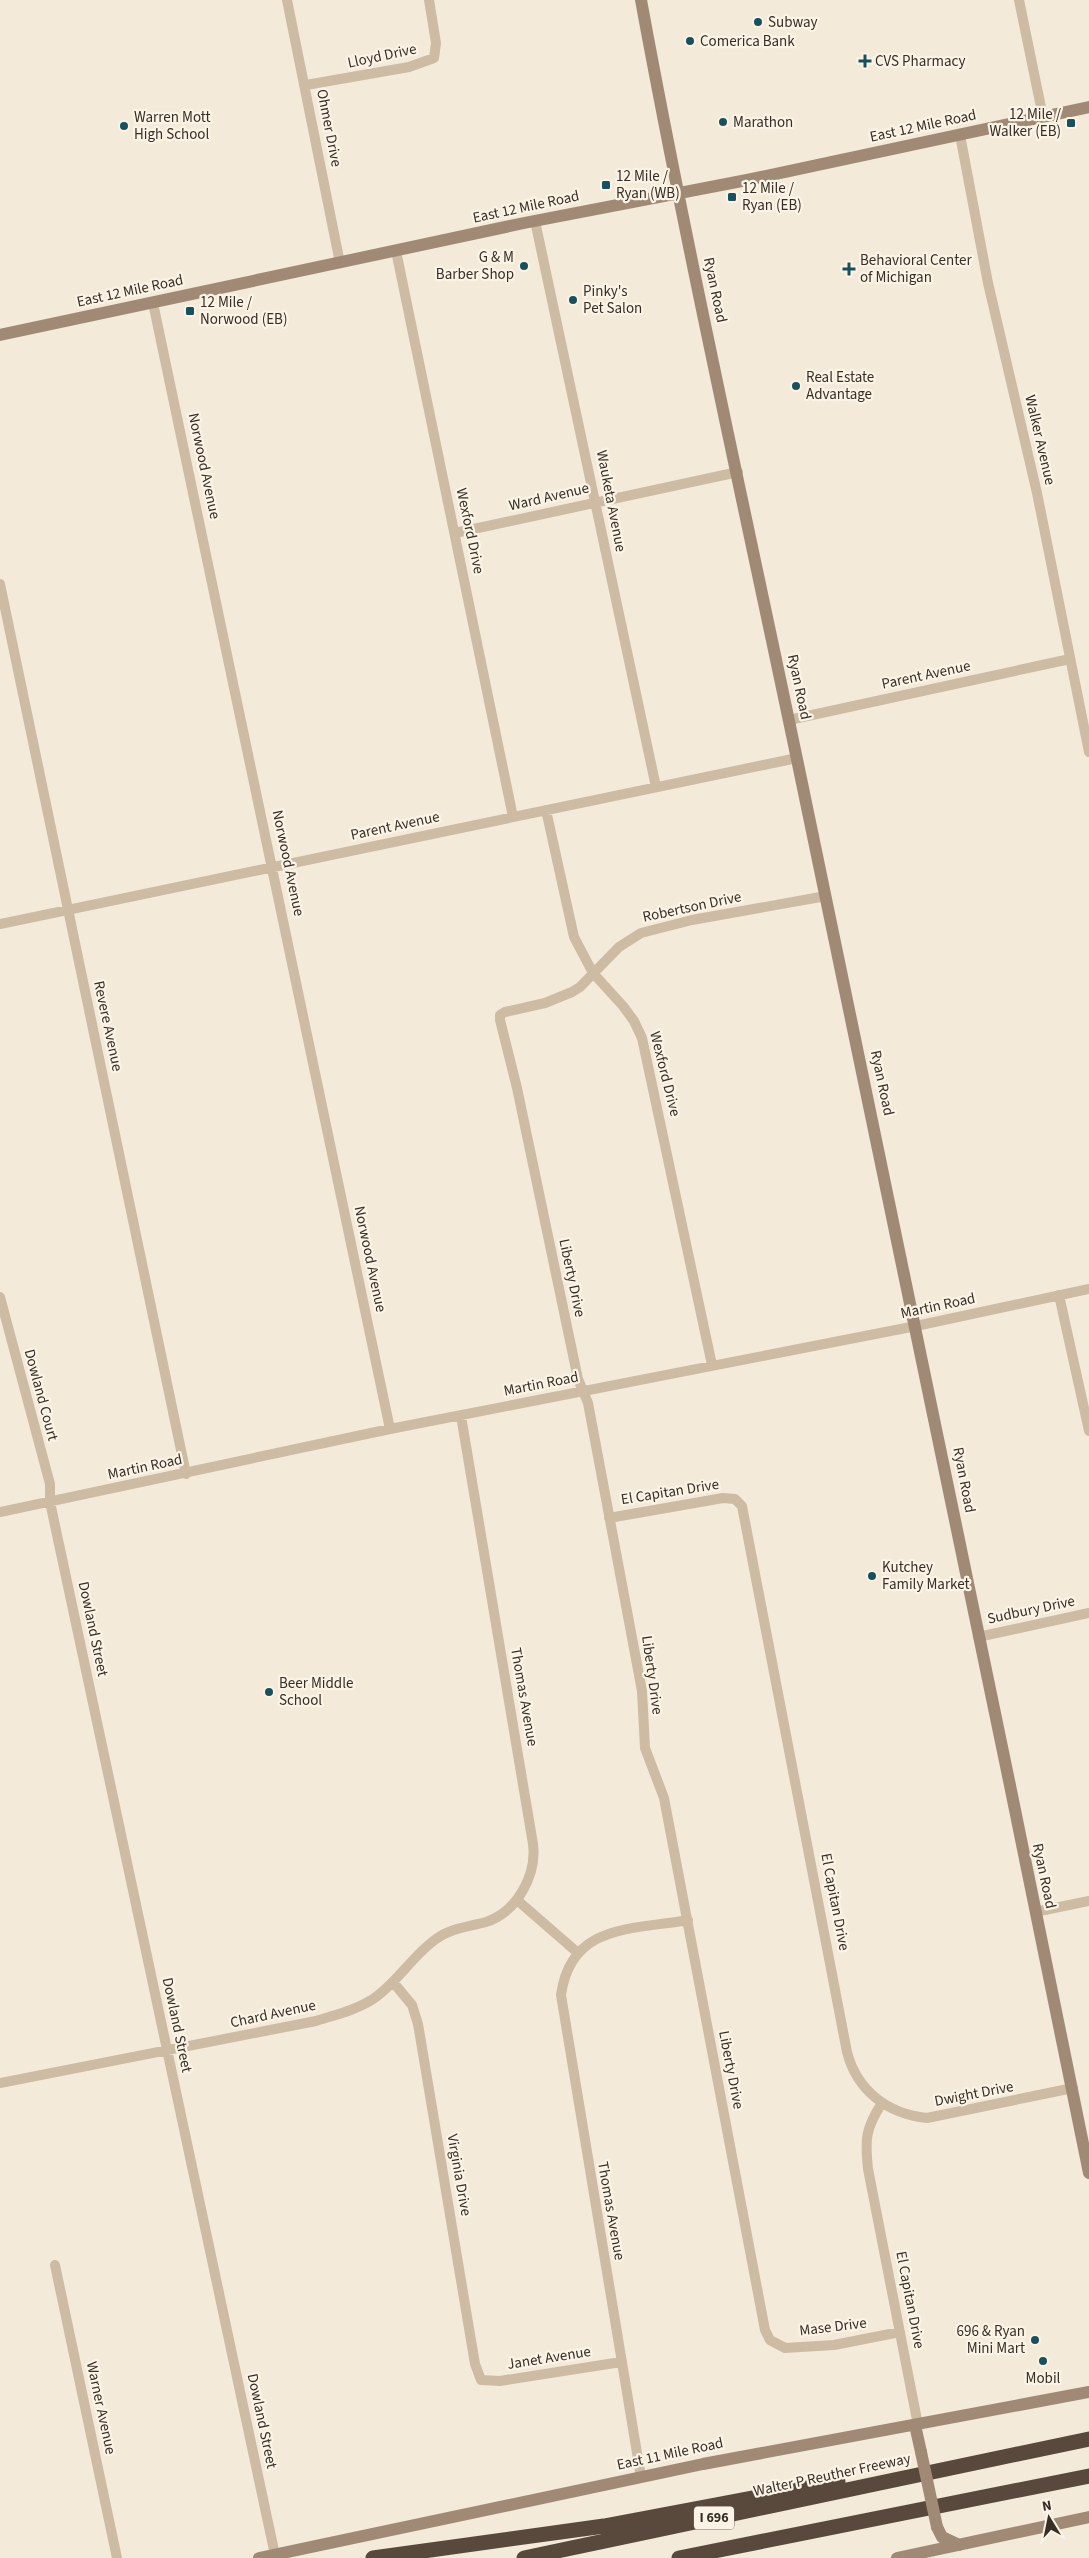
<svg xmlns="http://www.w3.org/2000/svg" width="1089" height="2558" font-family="'Source Sans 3',sans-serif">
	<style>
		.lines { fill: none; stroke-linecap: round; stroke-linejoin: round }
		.street { stroke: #cdbba4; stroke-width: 10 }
		.secondary { stroke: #a18a75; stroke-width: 12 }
		.highway { stroke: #59493d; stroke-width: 15 }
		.secondary-bridge { stroke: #a18a75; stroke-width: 12 }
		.poi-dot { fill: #18515d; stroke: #fbf4e6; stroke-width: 2 }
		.labels { text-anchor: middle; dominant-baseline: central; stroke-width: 4.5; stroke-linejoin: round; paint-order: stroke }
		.shield { fill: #fbf4e6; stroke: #726960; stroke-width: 1 }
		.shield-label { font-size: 14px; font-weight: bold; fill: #372e26 }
		.poi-label { font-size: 15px; fill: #372e26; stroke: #fbf4e6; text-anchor: start }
		.street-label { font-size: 15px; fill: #372e26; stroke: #fbf4e6 }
	</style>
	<rect width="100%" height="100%" fill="#f4ead9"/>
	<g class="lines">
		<path class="street" d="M 287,0 L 340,263
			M 1019,0 L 1043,117
			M 306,85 L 409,67 L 434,58 L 436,43 L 429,0
			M 960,135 L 988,283 L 1037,493 L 1089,752
			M 535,221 C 577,410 615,599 656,787
			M 396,251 L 513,817
			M 153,303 L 390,1429
			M 455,533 L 738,472
			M 0,584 L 186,1474
			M 789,720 L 1070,659
			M 546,810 L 574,937 L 593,973 L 623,1006 L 634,1021 L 642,1038 L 712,1365
			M 826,896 L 692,920 L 641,933 L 619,947 L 580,987 L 572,992 L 545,1003 L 505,1012 L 500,1015 L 500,1020 L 517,1088 L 578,1379 L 588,1403 L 642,1691 L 645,1748 L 664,1798 L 765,2330 L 770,2340 L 785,2348 L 834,2345 L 900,2332
			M 0,924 L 797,758
			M 1059,1295 L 1089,1431
			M 0,1297 L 50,1484 L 50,1502 L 275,2555
			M 0,1512 L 390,1429 L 916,1326 L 1089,1289
			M 609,1518 L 723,1498 L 735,1499 L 742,1506 L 847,2052 C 857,2091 888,2114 927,2118 L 1073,2088
			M 978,1637 L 1089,1613
			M 517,1900 L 578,1953
			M 1035,1912 L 1089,1901
			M 393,1982 L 412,2005 L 418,2024 L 475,2364 L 481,2380 L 500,2381 L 621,2362
			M 0,2083 L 316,2021 C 335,2015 356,2010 373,1999 C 397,1983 412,1956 436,1939 C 451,1928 468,1927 486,1922 C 517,1912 537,1875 533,1844 L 461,1416
			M 882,2103 C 865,2129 865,2140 868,2169 L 918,2425
			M 55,2265 L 117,2558
			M 641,2477 L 561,1995 C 571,1923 633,1930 688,1920"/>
		<path class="secondary" d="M 641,0 C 688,256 745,510 798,764 C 896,1234 994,1703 1089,2173
			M 0,335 L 524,223 L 747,180 L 1089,107
			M 915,2425 L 921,2452
			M 937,2527 L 942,2537 L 959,2545
			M 259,2558 L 703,2464 L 1089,2392
			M 897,2558 L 1089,2517"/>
		<path class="highway" d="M 373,2558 L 604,2526 L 838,2482
			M 524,2558 L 1089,2439
			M 679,2558 L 1089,2476"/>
		<path class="secondary-bridge" d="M 921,2452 L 937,2527"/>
	</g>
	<g class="poi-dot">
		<circle cx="758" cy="22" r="5"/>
		<circle cx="690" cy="41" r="5"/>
		<path d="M862.5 53.5h5v5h5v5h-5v5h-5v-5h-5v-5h5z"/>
		<circle cx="723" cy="122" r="5"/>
		<rect x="1066" y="118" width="10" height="10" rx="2.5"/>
		<circle cx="124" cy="126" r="5"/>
		<rect x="601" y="180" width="10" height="10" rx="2.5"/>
		<rect x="727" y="192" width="10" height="10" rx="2.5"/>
		<circle cx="524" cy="266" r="5"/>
		<path d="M846.5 261.5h5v5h5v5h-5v5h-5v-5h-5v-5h5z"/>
		<circle cx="573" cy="300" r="5"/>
		<rect x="185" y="306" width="10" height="10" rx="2.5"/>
		<circle cx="796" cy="386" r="5"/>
		<circle cx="872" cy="1576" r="5"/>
		<circle cx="269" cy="1692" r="5"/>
		<circle cx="1035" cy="2340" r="5"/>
		<circle cx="1043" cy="2361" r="5"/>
	</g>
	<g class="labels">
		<rect class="shield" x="694" y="2506.5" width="40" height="23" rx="4"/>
		<g class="shield-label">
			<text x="714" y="2518">I 696</text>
		</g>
		<g class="poi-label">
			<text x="768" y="22">Subway</text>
			<text x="700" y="41">Comerica Bank</text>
			<text x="875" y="61">CVS Pharmacy</text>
			<text x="1061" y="114" text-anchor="end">12 Mile /<tspan x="1061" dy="17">Walker (EB)</tspan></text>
			<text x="134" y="117">Warren Mott<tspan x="134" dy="17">High School</tspan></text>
			<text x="733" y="122">Marathon</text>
			<text x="616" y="176">12 Mile /<tspan x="616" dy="17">Ryan (WB)</tspan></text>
			<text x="742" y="188">12 Mile /<tspan x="742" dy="17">Ryan (EB)</tspan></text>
			<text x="514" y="257" text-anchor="end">G &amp; M<tspan x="514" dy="17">Barber Shop</tspan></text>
			<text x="860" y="260">Behavioral Center<tspan x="860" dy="17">of Michigan</tspan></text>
			<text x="583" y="291">Pinky's<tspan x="583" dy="17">Pet Salon</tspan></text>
			<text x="200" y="302">12 Mile /<tspan x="200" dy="17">Norwood (EB)</tspan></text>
			<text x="806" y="377">Real Estate<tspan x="806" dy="17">Advantage</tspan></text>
			<text x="882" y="1567">Kutchey<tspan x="882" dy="17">Family Market</tspan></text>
			<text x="279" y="1683">Beer Middle<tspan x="279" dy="17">School</tspan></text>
			<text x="1025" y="2331" text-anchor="end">696 &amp; Ryan<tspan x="1025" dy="17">Mini Mart</tspan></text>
			<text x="1043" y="2378" text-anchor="middle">Mobil</text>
		</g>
		<g class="street-label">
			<text transform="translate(382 56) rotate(-12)">Lloyd Drive</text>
			<text transform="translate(923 126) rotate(-12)">East 12 Mile Road</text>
			<text transform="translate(329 128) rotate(79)">Ohmer Drive</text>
			<text transform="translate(526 207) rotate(-12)">East 12 Mile Road</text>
			<text transform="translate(715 290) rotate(78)">Ryan Road</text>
			<text transform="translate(130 291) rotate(-12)">East 12 Mile Road</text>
			<text transform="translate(1040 440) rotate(77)">Walker Avenue</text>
			<text transform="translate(204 466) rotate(78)">Norwood Avenue</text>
			<text transform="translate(549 497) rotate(-13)">Ward Avenue</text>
			<text transform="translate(611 501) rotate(79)">Wauketa Avenue</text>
			<text transform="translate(470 531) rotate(78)">Wexford Drive</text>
			<text transform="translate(926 675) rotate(-12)">Parent Avenue</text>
			<text transform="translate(799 687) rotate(78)">Ryan Road</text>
			<text transform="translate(395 826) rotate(-12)">Parent Avenue</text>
			<text transform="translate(288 863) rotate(78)">Norwood Avenue</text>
			<text transform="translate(692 907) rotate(-12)">Robertson Drive</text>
			<text transform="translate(108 1026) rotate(78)">Revere Avenue</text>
			<text transform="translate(665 1074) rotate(76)">Wexford Drive</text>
			<text transform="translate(882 1083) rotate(78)">Ryan Road</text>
			<text transform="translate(370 1259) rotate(78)">Norwood Avenue</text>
			<text transform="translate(572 1278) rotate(78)">Liberty Drive</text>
			<text transform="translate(938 1306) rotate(-12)">Martin Road</text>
			<text transform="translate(541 1384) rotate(-11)">Martin Road</text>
			<text transform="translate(41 1395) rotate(75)">Dowland Court</text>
			<text transform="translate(145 1467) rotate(-12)">Martin Road</text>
			<text transform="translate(964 1480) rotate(79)">Ryan Road</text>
			<text transform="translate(670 1492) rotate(-9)">El Capitan Drive</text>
			<text transform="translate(1031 1610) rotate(-12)">Sudbury Drive</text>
			<text transform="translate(93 1629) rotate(78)">Dowland Street</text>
			<text transform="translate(652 1675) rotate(82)">Liberty Drive</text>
			<text transform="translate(524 1697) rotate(80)">Thomas Avenue</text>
			<text transform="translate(1044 1876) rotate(78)">Ryan Road</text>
			<text transform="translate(835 1902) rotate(79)">El Capitan Drive</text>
			<text transform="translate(273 2014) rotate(-12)">Chard Avenue</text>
			<text transform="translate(177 2025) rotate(78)">Dowland Street</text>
			<text transform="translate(731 2070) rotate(79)">Liberty Drive</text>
			<text transform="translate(974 2094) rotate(-11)">Dwight Drive</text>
			<text transform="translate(459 2175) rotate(80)">Virginia Drive</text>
			<text transform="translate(611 2211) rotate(80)">Thomas Avenue</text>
			<text transform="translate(910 2300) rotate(79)">El Capitan Drive</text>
			<text transform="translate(833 2327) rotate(-7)">Mase Drive</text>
			<text transform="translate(549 2358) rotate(-9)">Janet Avenue</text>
			<text transform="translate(101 2408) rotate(78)">Warner Avenue</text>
			<text transform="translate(262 2421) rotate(78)">Dowland Street</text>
			<text transform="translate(670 2454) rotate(-12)">East 11 Mile Road</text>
			<text transform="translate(832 2475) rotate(-12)">Walter P Reuther Freeway</text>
		</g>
	</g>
	<g transform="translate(1049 2518) rotate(350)" stroke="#fbf4e6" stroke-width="4" paint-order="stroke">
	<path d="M0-4L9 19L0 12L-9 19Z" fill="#372e26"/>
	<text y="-8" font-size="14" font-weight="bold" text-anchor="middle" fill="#372e26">N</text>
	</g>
</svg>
